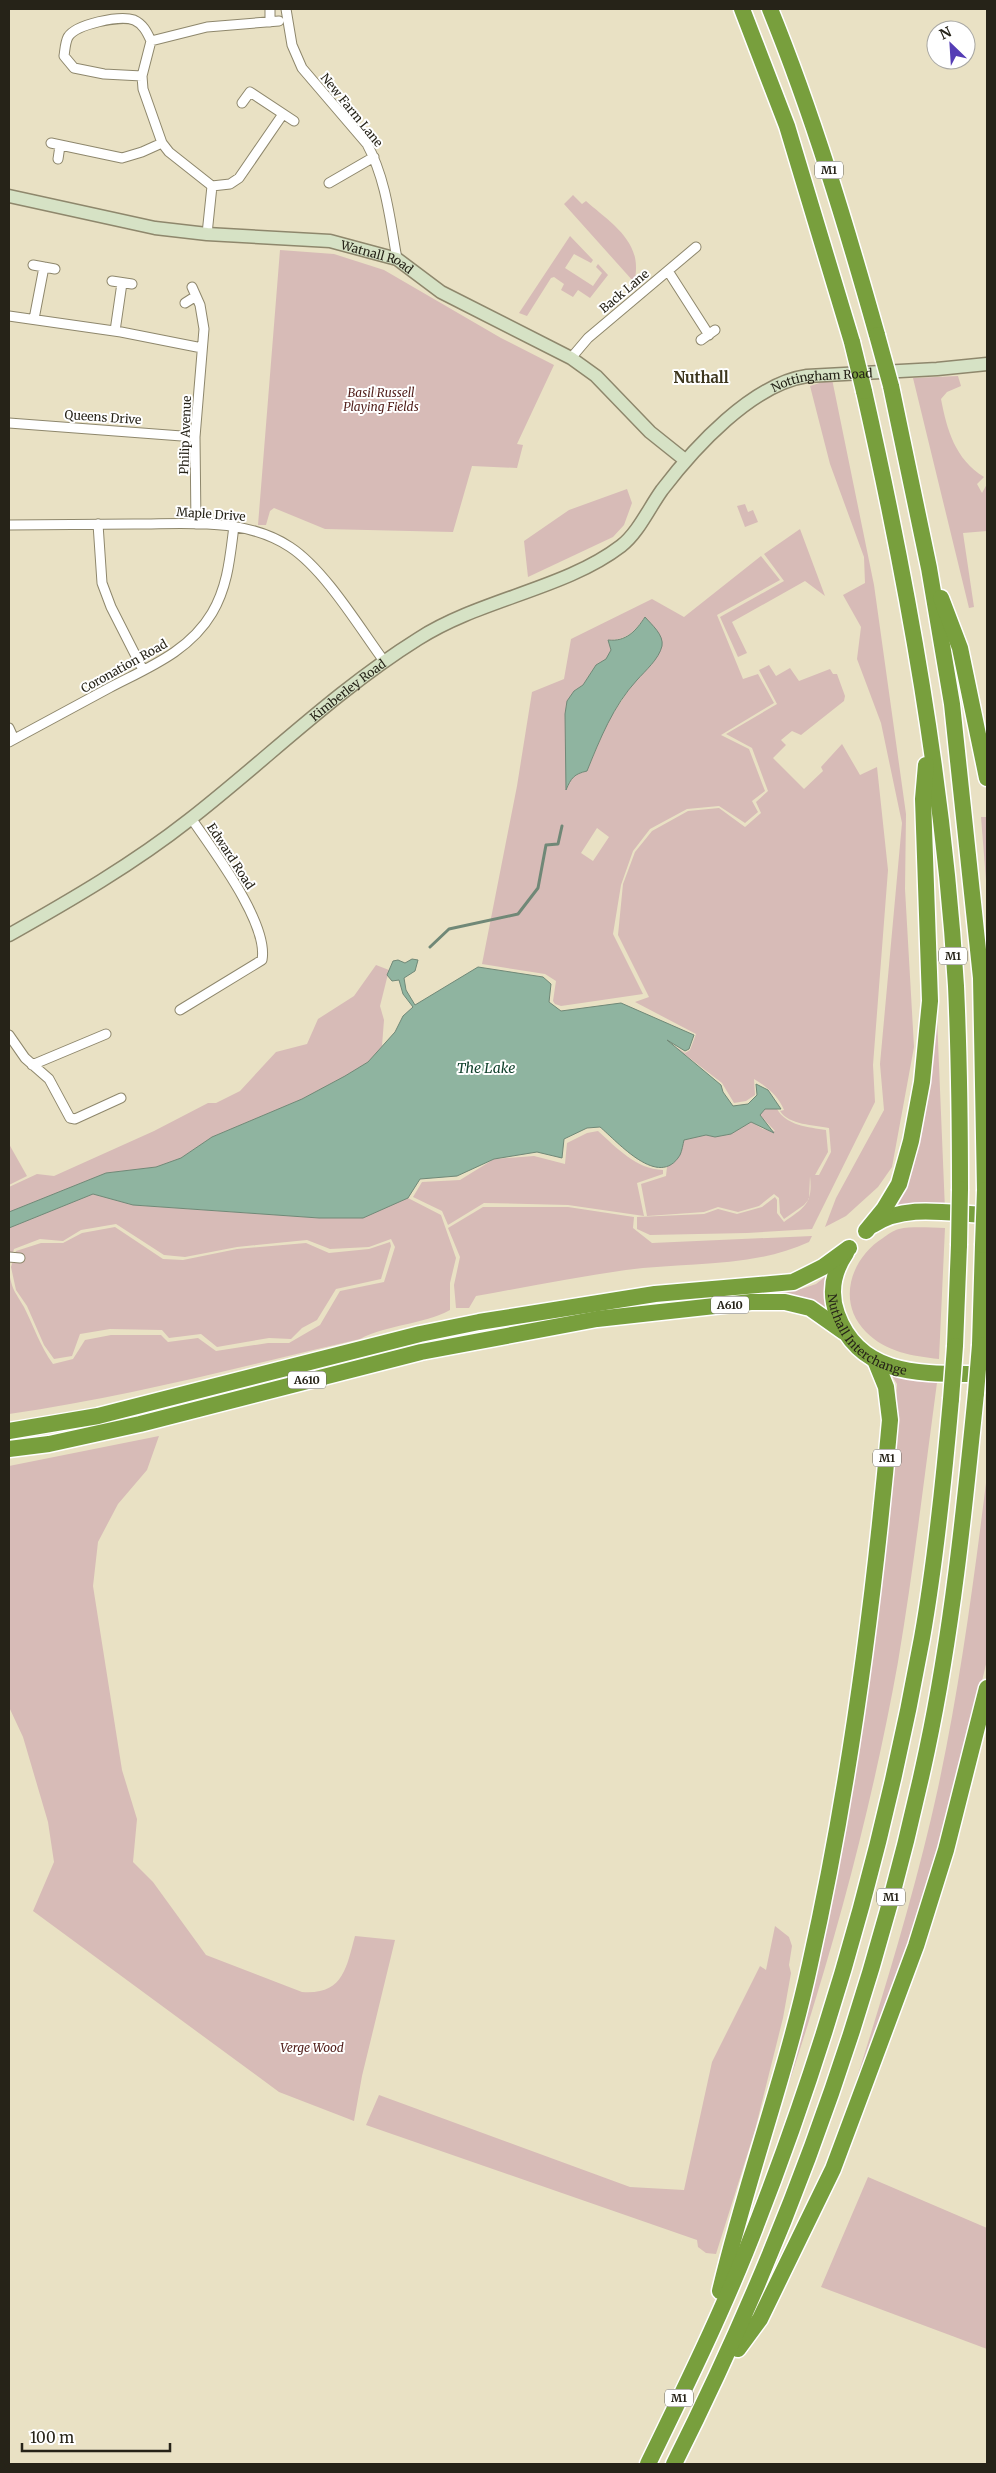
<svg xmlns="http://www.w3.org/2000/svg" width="996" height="2473" font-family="Merriweather,serif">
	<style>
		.green { fill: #d7bbb7; fill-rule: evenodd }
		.water { fill: #8fb4a0; stroke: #708877 }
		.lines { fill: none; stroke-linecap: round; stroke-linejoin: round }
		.stream { stroke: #708877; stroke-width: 3 }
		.street-casing { stroke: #8e876c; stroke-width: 11 }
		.secondary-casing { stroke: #8e876c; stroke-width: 15 }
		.highway-casing { stroke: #fff; stroke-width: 19 }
		.street { stroke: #fff; stroke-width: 9 }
		.secondary { stroke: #d6e2c5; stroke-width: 12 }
		.highway { stroke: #789f3d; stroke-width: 16 }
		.highway-bridge-casing { stroke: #fff; stroke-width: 19; stroke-linecap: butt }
		.highway-bridge { stroke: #789f3d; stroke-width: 16 }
		.labels { text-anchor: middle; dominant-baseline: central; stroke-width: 4; stroke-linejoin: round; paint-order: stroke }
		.shield { fill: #fff; stroke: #67655d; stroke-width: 1 }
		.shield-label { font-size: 11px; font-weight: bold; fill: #262318 }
		.street-label { font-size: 12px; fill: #262318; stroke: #fff }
		.park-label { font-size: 12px; font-style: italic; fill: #501d19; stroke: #fff }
		.water-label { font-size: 14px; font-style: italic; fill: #12422d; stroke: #fff }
		.quarter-label { font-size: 15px; font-weight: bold; fill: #3c351d; stroke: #fff }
	</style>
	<rect width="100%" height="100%" fill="#e9e1c4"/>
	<path class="green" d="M 573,195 L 582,204 L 586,201 C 606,219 636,237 636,267 C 636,272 636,277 633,281 L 564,204 Z
		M 570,236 L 593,260 L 591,263 L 574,254 L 565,268 L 593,286 L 602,273 L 596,267 L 598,264 L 608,275 L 590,298 L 578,290 L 573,297 L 561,290 L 564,284 L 554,277 L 551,278 L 527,316 L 519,313 Z
		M 280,250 L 334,254 L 384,270 L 501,338 L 554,365 L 517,444 L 523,445 L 517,468 L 472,466 L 453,532 L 325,529 L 274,508 L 270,511 L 266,525 L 258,525 Z
		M 958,376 L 961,386 L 947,392 L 941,399 C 947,430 955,459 984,477 L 977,484 L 982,493 L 987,484 L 987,531 L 963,533 L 974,607 L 969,608 L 913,378 Z
		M 832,379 L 874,585 L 906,814 L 905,889 L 914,1047 L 892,1167 L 878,1187 L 846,1216 L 825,1227 L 836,1198 L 884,1110 L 880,1064 L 902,823 L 881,723 L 857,659 L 861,627 L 843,595 L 865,583 L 864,557 L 830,464 L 810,386 Z
		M 627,489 L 632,503 L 624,525 L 613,537 L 528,577 L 524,541 L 569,510 Z
		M 745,504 L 748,512 L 753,510 L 758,522 L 745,527 L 737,506 Z
		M 800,529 L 825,596 L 805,581 L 732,622 L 747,653 L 738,657 L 720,617 L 784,581 L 764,554 Z
		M 761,556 L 780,580 L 717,615 L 743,679 L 758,674 L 774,703 L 721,735 L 749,749 L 765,791 L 752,801 L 758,812 L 745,823 L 719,806 L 687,809 L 650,829 L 633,851 L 621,885 L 613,934 L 643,994 L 561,1006 L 555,1004 L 553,1001 L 556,981 L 545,974 L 482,964 L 517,786 L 532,692 L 564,679 L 571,639 L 652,599 L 684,617 ZM 645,617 L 655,660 L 634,682 L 608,721 L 587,771 C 575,774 571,778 566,788 L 574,691 L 583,685 L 596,665 L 607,659 L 611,650 L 608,640 C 626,640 635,632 645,617 ZM 597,828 L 609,837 L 593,861 L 581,853 Z
		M 769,665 L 776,676 L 790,668 L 799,681 L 830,669 L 833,674 L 837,674 L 845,696 L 844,701 L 801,735 L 792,731 L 781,740 L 786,745 L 773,758 L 804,789 L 823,771 L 821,767 L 842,744 L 860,775 L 877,767 L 888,870 L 873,1065 L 875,1102 L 812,1229 L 747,1233 L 650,1235 L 637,1229 L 637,1217 L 704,1214 L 718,1209 L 737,1214 L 762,1207 L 775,1197 L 777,1200 L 777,1213 L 784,1222 C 805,1207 813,1204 810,1176 L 809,1199 L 804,1205 L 784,1219 L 780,1213 L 779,1198 L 774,1194 L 759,1206 L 738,1212 L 718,1207 L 704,1212 L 647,1216 L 641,1184 L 666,1176 L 667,1167 L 680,1155 L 684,1140 L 706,1135 L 715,1137 L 731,1134 L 751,1122 L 763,1129 L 775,1131 L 760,1115 L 765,1109 L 777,1109 C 787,1126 808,1127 826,1130 L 828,1152 L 815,1175 L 819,1175 L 831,1152 L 829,1128 C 814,1125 789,1125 780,1111 L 784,1110 C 778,1095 767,1087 754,1079 L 755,1095 L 746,1101 L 734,1103 L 722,1083 L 670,1043 L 685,1053 L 690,1050 L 696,1034 L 635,1002 L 649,997 L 618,935 L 623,884 L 635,852 L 652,831 L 688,811 L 719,808 L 745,827 L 761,813 L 756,802 L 768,791 L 752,748 L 726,734 L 777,704 L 759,670 Z
		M 981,817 L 986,817 L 987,824 L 987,893 Z
		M 376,965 L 389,970 L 380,1006 L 384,1020 L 382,1046 L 368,1062 L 345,1076 L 302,1099 L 212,1137 L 181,1158 L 156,1167 L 106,1173 L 9,1212 L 9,1187 L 37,1174 L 54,1176 L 154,1131 L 208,1103 L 216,1103 L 240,1091 L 276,1052 L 307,1044 L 318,1019 L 354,996 Z
		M 937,1017 L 945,1210 L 896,1210 C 923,1148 928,1083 937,1017 Z
		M 598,1131 C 617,1148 636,1169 663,1170 L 663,1174 L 637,1183 L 644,1216 L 568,1205 L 484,1203 L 448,1225 L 442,1211 L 413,1197 L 422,1182 L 460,1180 L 494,1159 L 534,1156 L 565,1164 L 567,1143 L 587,1133 Z
		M 9,1144 L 27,1176 L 9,1185 Z
		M 93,1194 L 133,1205 L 319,1218 L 363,1218 L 408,1198 L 441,1215 L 456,1258 L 450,1283 L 450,1310 C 422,1325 389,1324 360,1339 C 244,1366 128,1397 9,1414 L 9,1271 C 12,1291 15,1291 24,1307 C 34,1327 40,1346 53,1364 L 73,1359 L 85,1340 L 111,1335 L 161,1335 L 168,1342 L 198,1338 L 216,1351 L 268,1343 L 289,1343 L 320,1325 L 340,1291 L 384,1282 L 395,1247 L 391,1239 L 369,1247 L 330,1249 L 307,1240 L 237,1247 L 185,1257 L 164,1255 L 116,1224 L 81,1230 L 63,1241 L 40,1239 L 14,1249 L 9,1265 L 9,1228 Z
		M 483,1207 L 568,1207 L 634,1217 L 633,1228 L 652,1243 L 812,1236 L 809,1242 C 753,1268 686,1262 626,1270 C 576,1277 526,1287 476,1296 L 469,1308 L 456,1308 L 454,1285 L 460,1257 L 448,1228 Z
		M 115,1227 L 163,1259 L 183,1260 L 237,1249 L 306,1243 L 329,1253 L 369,1249 L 390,1242 L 391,1246 L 381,1279 L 336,1289 L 317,1320 L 302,1328 L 291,1339 L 269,1338 L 217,1347 L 201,1334 L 169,1338 L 162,1330 L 110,1329 L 80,1334 L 72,1356 L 54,1359 L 44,1345 L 27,1306 L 16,1290 L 11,1267 L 16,1251 L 41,1243 L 63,1243 L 82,1233 Z
		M 945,1228 L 939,1359 C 912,1356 886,1352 866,1332 C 836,1302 851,1258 883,1238 C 887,1235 894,1230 899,1229 C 913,1226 931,1228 945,1228 Z
		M 830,1273 L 831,1314 L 818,1306 L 665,1306 L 663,1302 L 801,1289 L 816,1284 Z
		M 890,1372 L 938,1375 C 925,1471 914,1567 898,1662 C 871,1813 830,1962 781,2107 L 817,1964 L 893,1460 L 897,1384 Z
		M 159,1436 L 147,1470 L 118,1504 L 98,1542 L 93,1586 L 122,1770 L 137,1819 L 133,1862 L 153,1882 L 206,1955 L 302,1992 C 343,1995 346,1969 355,1936 L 395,1940 L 362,2076 L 354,2121 L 279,2092 L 33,1911 L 54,1862 L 48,1822 L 23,1737 L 9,1707 L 9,1466 Z
		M 987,1475 L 987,1660 L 955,1795 L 929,1881 L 870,2051 L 851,2097 C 883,1995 915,1893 938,1788 C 960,1685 974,1580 987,1475 Z
		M 775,1926 L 789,1937 L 792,1946 L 789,1965 L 791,1973 L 783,2018 L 755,2130 L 716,2254 L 706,2253 L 698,2247 L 697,2240 L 366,2125 L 379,2095 L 630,2187 L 684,2190 L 712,2062 L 760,1966 L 766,1970 Z
		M 868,2177 L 987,2228 L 987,2349 L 821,2287 Z"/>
	<path class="water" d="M 645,617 C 652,625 664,635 662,646 C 659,659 645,671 637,680 C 613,706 600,739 587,771 C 574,774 571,778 566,790 L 565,714 L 567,701 L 574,691 L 583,685 L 596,665 L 606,659 L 611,650 L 608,640 C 626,642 636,631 645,617 Z
		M 412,959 L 418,960 L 415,971 L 404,978 L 406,990 L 415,1005 L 478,967 L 543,977 L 551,984 L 549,1002 L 561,1011 L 621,1003 L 694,1035 L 689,1049 L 685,1051 L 667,1040 L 721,1085 L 723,1092 L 733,1106 L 748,1104 L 757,1095 L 756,1084 L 768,1090 L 781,1109 L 765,1109 L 760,1115 L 774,1133 L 751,1122 L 731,1134 L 715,1137 L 706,1135 L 684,1140 C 683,1144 682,1151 680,1155 C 659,1190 618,1142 600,1127 L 587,1128 L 564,1139 L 562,1158 L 537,1152 L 494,1159 L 457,1176 L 420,1179 L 408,1198 L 363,1218 L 319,1218 L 133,1205 L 93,1194 L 9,1228 L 9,1212 L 106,1173 L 156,1167 L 181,1158 L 212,1137 L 302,1099 L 345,1076 L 368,1062 L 395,1032 L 403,1016 L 413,1007 L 403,994 L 399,980 L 392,981 L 387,975 L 393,961 L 398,960 L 405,963 Z"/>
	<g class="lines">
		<path class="stream" d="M 430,947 L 449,929 L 518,914 L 538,888 L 546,845 L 558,844 L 562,826"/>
		<defs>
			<path id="street" d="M 286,9 L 292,45 L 302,68 L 367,144 C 386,179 390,220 397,259
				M 270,22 L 270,9
				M 142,76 L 104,74 L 74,68 L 64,56 C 65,50 65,43 68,37 C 76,24 120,15 134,20 C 143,24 147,32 151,41
				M 242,103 L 250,92 L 294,121
				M 51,143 L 122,158 L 142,152 L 162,143
				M 58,159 L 60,146
				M 329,183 L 374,157
				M 212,186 L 230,184 L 239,178 L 283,114
				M 207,234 L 212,186 L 169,152 L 162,143 L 143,89 L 142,76 L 151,41 L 207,27 L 279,21
				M 33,265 L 55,269
				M 668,271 L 709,335
				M 112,281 L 132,284
				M 192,287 L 200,305 L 204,329 L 195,437 L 196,524
				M 185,303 L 196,296
				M 9,316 L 121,332 L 202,348
				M 34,319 L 44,267
				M 115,331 L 122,283
				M 701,340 L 715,330
				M 571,358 L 588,338 L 696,247
				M 9,423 L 195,437
				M 98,524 L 102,583 L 111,607 L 143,670
				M 9,525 C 51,525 92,524 134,524 C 186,524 245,517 290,547 C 325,570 359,627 384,661
				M 9,728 L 14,739
				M 9,742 C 42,724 76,706 109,688 C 147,668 189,652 212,613 C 228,586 230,557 234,526
				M 180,1010 L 262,960 C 269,923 212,849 191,818
				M 9,1035 L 25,1058 L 49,1079 L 70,1118 L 75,1119 L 121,1098
				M 32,1065 L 106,1034
				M 9,1257 L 20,1258"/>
			<g id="secondary">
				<path id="s1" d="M 9,196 L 155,228 L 207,234 L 330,241 L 397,259 L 441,292 L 571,358 L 596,376 L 650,432 L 685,460"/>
				<path id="s2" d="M 9,935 C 71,900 133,864 189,820 C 266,760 335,691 418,639 C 480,599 565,589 621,546 C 638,533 649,508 662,490 C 694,448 752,384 807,376 L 937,369 L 987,364"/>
			</g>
			<g id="highway">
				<path d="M 742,9 L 787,126 L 852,342"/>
				<path d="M 770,9 C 813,115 846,225 877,335"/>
				<path d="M 891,386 L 929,568 L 952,704 L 981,978 L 985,1190"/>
				<path d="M 864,391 C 908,586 944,785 956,986 C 959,1053 960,1121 960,1189"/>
				<path d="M 941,598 L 960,648 L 987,778"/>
				<path d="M 873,1225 C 905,1203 951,1214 987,1215"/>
				<path d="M 866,1231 L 884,1209 L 899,1184 L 911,1141 L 922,1082 L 930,1001 L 923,799 L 926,765"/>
				<path id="s3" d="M 846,1253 C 833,1272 829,1292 837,1314 C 861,1381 930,1373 987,1374"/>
				<path d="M 980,1345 L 983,1245"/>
				<path d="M 955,1346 L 959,1245"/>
				<path d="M 9,1431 L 98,1416 L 420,1334 L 479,1322 L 655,1294 L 793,1282 L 823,1267 L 849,1248"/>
				<path d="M 9,1449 L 49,1444 L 140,1424 L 421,1352 L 597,1319 L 751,1302 L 785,1302 L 810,1308 L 844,1332"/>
				<path d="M 720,2291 C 746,2181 786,2075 810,1964 C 850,1785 874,1603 890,1420 L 886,1387 L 875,1360"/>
				<path d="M 738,2349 L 760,2319 L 833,2169 L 867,2078 L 916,1946 L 946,1850 L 987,1688"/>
				<path d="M 648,2464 C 682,2394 717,2323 746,2251 C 825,2053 884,1848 922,1638 C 936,1559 944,1479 951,1399"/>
				<path d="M 674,2464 C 788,2237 874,1999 927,1750 C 952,1632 964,1513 976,1393"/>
			</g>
		</defs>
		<use href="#street" class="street-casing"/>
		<use href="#secondary" class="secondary-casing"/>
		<use href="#highway" class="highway-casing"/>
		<use href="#street" class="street"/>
		<use href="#secondary" class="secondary"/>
		<use href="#highway" class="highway"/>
		<defs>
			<path id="highway-bridge" d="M 877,335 L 891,386
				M 852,342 L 864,391
				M 959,1245 L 960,1189
				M 983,1245 L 985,1190
				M 976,1393 L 980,1345
				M 951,1399 L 955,1346"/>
		</defs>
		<use href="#highway-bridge" class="highway-bridge-casing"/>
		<use href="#highway-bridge" class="highway-bridge"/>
	</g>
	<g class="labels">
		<g class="shield">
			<rect x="815" y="161.5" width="28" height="17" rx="4"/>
			<rect x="939" y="947.5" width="28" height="17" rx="4"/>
			<rect x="711" y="1296.5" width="38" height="17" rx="4"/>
			<rect x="288" y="1371.5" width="38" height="17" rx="4"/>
			<rect x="873" y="1449.5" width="28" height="17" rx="4"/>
			<rect x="877" y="1888.5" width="28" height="17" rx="4"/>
			<rect x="665" y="2389.5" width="28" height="17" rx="4"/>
		</g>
		<g class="shield-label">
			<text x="829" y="170">M1</text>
			<text x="953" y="956">M1</text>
			<text x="730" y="1305">A610</text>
			<text x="307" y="1380">A610</text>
			<text x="887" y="1458">M1</text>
			<text x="891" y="1897">M1</text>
			<text x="679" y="2398">M1</text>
		</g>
		<g class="street-label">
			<text transform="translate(352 110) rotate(51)">New Farm Lane</text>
			<text stroke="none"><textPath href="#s1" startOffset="375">Watnall Road</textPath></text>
			<text transform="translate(624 291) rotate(-40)">Back Lane</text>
			<text stroke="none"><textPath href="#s2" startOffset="1002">Nottingham Road</textPath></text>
			<text transform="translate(103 417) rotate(4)">Queens Drive</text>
			<text transform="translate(185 435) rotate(-88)">Philip Avenue</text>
			<text transform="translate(211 514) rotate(4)">Maple Drive</text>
			<text transform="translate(124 666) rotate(-29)">Coronation Road</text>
			<text stroke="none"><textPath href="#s2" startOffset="419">Kimberley Road</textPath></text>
			<text transform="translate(231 856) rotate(57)">Edward Road</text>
			<text stroke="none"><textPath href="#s3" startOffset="101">Nuthall Interchange</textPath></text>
		</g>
		<g class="park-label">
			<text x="381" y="392">Basil Russell<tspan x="381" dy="14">Playing Fields</tspan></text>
			<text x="312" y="2047">Verge Wood</text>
		</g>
		<g class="water-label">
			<text x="486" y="1068">The Lake</text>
		</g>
		<g class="quarter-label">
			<text x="701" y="377">Nuthall</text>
		</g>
	</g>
	<rect width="996" height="2473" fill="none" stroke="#262318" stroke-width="20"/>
	<g transform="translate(951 45) rotate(335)"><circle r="24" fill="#ffffff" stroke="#a8a7a3"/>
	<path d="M0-4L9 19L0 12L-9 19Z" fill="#553db5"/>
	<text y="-8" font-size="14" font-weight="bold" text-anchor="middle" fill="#262318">N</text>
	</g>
	<path d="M22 2443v8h148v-8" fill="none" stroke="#262318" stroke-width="2.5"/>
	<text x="30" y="2443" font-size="15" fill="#262318" stroke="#ffffff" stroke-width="4" paint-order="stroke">100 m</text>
</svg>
